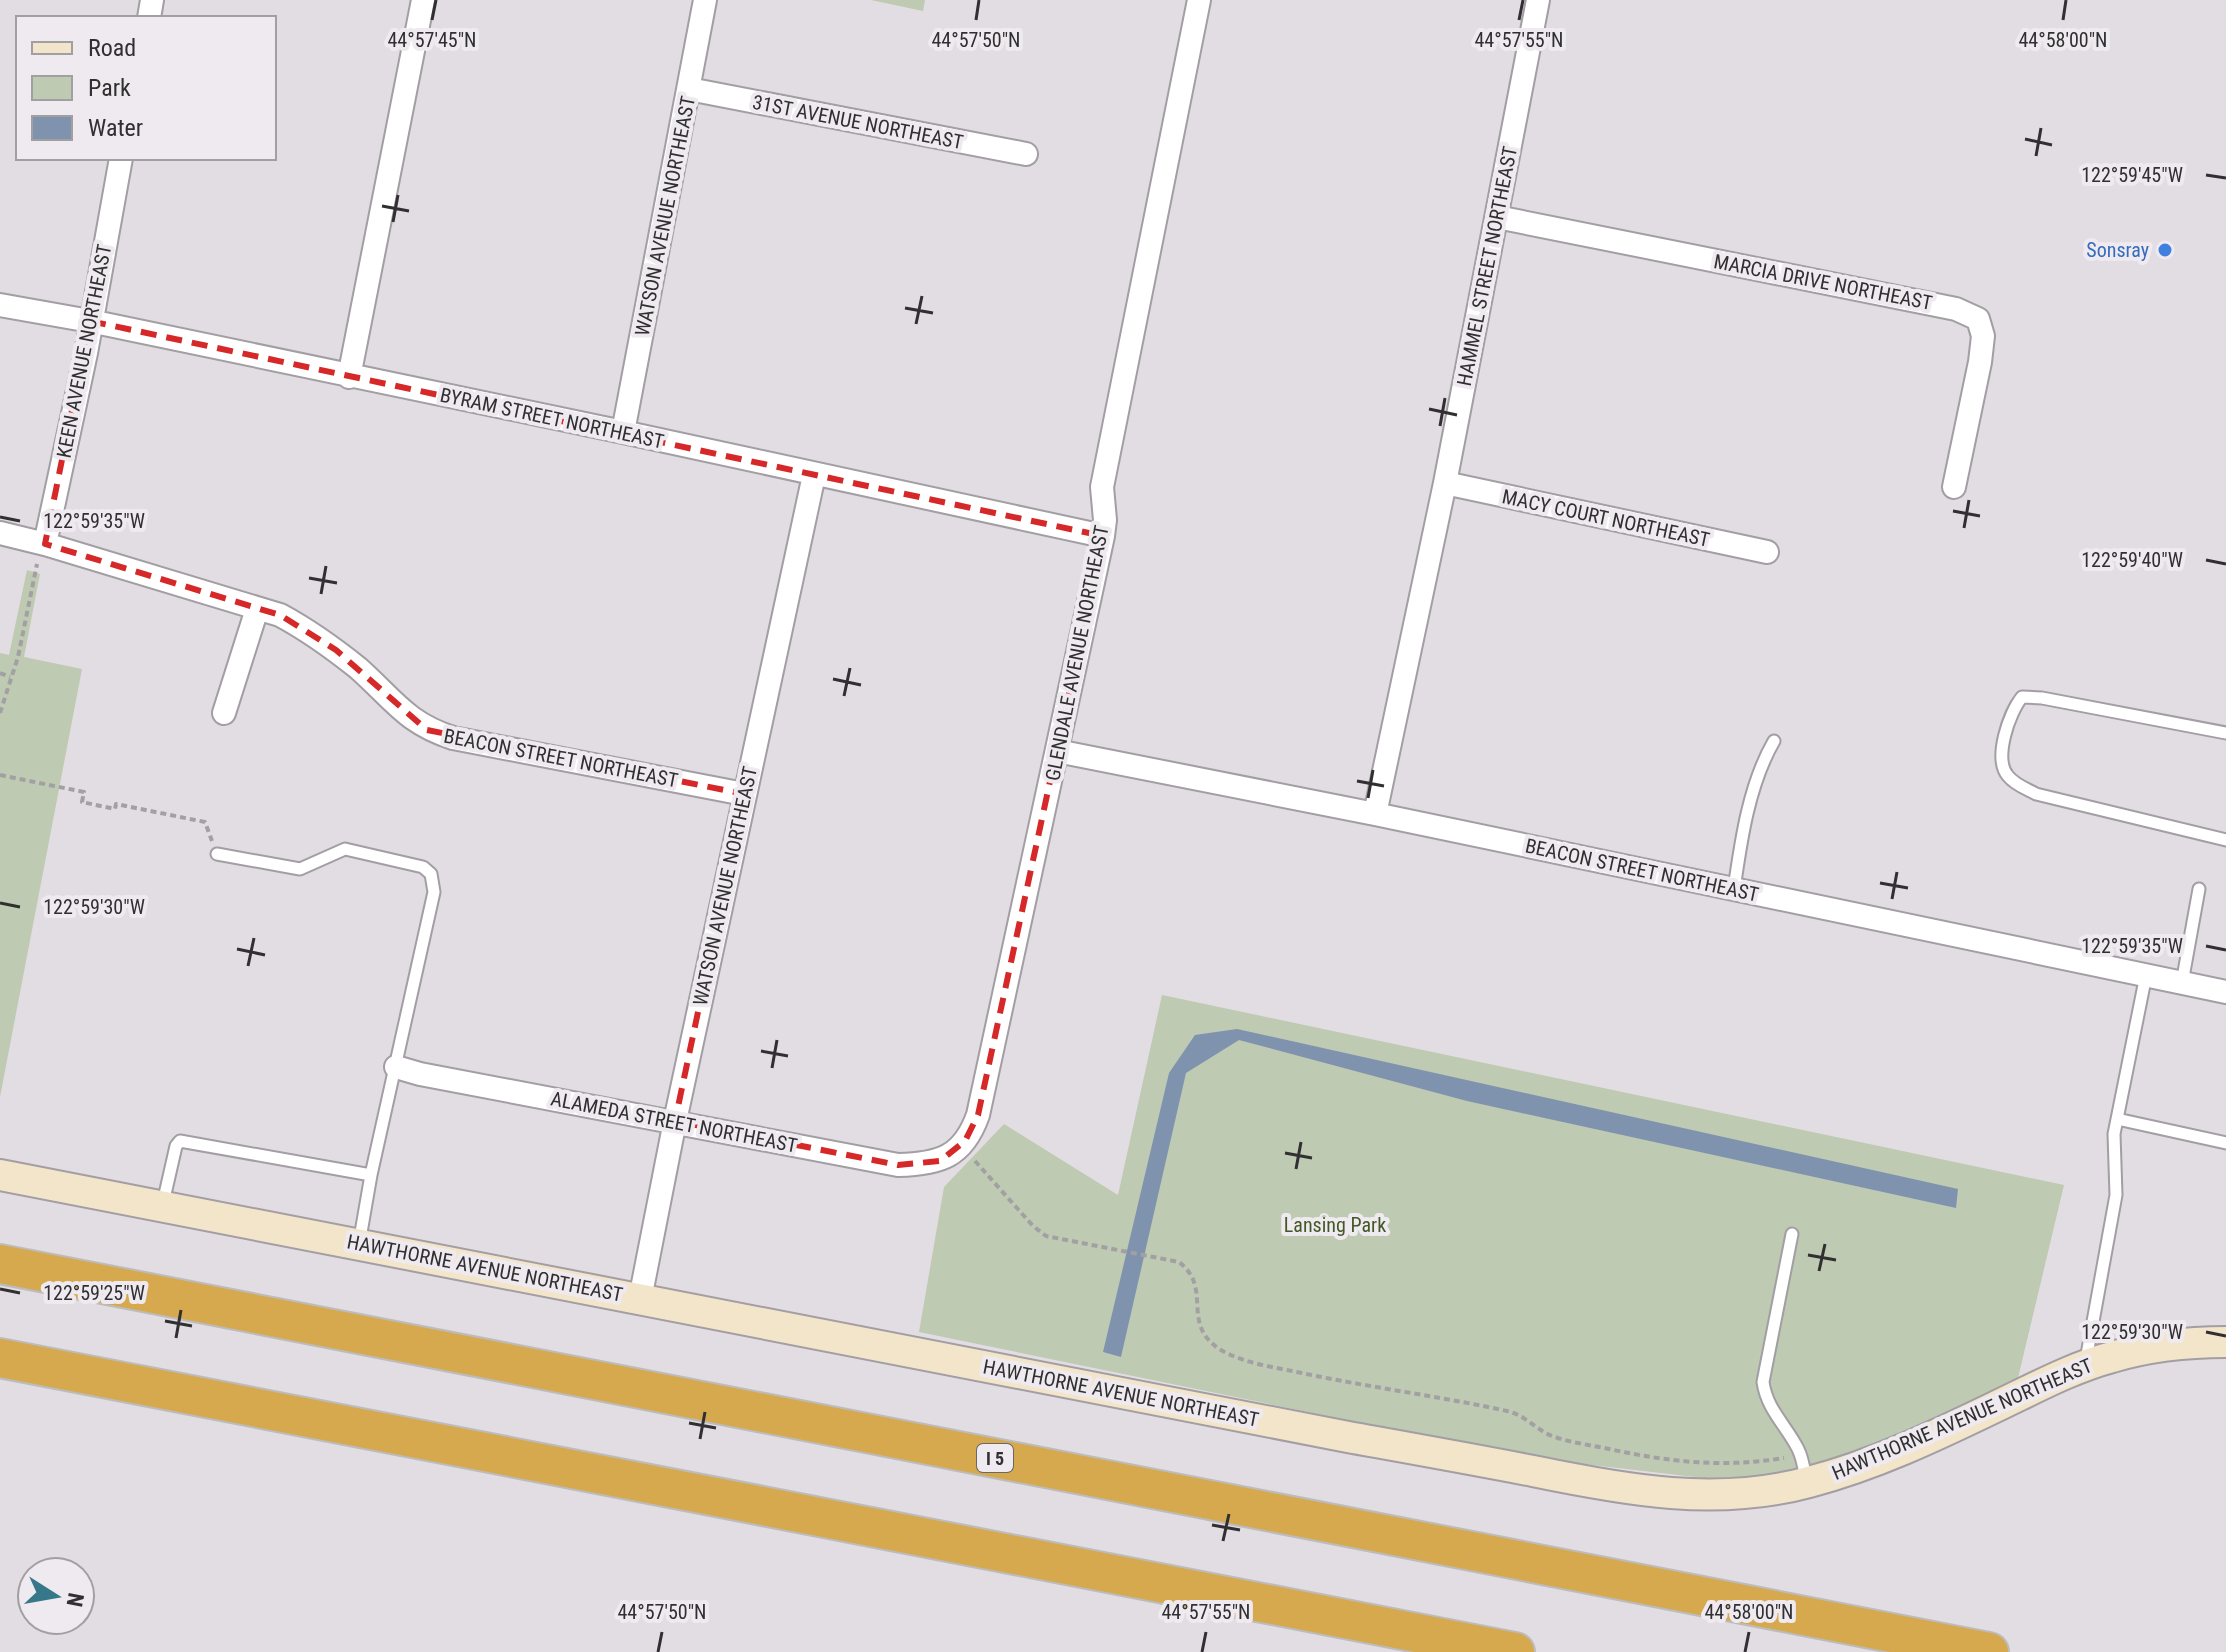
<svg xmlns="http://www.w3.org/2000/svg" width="2226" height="1652" font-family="'Roboto Condensed',sans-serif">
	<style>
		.green { fill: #becab2 }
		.water { fill: #7f93af }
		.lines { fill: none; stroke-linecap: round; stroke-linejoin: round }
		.lane-casing { stroke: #a29ea3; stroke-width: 15 }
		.street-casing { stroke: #a29ea3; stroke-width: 26 }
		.secondary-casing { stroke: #a29ea3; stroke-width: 34 }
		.highway-casing { stroke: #bdbcbd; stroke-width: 42 }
		.path { stroke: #a3a0a4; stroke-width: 4; stroke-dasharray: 6 4; stroke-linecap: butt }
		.lane { stroke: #fff; stroke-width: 11 }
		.street { stroke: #fff; stroke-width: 22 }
		.secondary { stroke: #f3e5ca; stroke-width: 30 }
		.highway { stroke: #d6a94e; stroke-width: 38 }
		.marked { fill: none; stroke: #d62828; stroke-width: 6; stroke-dasharray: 16 10; stroke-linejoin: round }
		.ticks { fill: none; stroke: #312f31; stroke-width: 3 }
		.shop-dot { fill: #3f7fe0; stroke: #eeeaef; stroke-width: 3 }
		.labels { text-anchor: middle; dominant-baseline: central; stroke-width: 8; stroke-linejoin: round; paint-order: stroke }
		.shield { fill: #eeeaef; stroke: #6a676a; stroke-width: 2 }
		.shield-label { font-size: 18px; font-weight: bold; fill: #312f31 }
		.street-label { font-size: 20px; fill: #312f31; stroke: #eeeaef }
		.shop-label { font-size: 20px; fill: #366cbe; stroke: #eeeaef; text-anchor: end }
		.park-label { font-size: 20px; fill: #435826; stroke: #eeeaef }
		.ticks-label { font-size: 20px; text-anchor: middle; fill: #312f31; stroke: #eeeaef; stroke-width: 8; stroke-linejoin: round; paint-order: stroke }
	</style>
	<rect width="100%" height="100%" fill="#e1dde2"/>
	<path class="green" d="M 871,0 L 925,0 L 923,11 Z
		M 27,570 L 40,574 L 24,657 L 82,669 L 0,1097 L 0,653 L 9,655 Z
		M 1162,995 L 2064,1185 L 2018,1378 L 1882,1447 L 1738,1482 L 1532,1458 L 919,1332 L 944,1187 L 1004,1124 L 1118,1195 Z"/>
	<path class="water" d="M 1237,1029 L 1958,1189 L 1956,1208 L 1467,1101 L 1239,1040 L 1186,1073 L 1121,1357 L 1103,1352 L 1169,1073 L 1195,1035 Z"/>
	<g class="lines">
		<defs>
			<path id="lane" d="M 2226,733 L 2042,698 L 2022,697 C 2009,713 1993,759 2008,776 C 2015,785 2027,789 2036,794 L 2226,840
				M 217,854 L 300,869 L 345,849 L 423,867 L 431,874 L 434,892 L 371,1175 L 359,1244
				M 1734,889 C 1741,840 1749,784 1774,741
				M 2182,983 L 2199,889
				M 2117,1119 L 2226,1143
				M 163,1203 L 176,1146 L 180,1141 L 371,1175
				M 1792,1234 L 1763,1382 C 1767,1410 1786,1425 1798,1449 C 1803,1459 1804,1469 1806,1480
				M 2086,1360 L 2116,1195 L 2114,1134 L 2146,975"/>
			<path id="street" d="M 149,18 L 152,0
				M 689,89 L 1026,154
				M 1497,217 L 1956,309 L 1978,319 L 1983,336 L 1980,362 L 1954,487
				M 0,305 L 90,321 L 623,432 L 1103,536
				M 349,377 L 423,0
				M 623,432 L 705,0
				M 1445,483 L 1767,552
				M 0,533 L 45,544 L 280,615 C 308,630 333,648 358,668 C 393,699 406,723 453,738 L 744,794
				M 45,544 L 86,353 L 121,158
				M 224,713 L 257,609
				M 1057,751 L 1375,814 L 2226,992
				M 1375,814 L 1445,483 L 1538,0
				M 396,1067 L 420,1074 L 898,1165 C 940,1164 963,1157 978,1115 L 1103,536 L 1105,520 L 1102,487 L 1199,0
				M 640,1299 L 675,1121 L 814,475"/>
			<path id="secondary" d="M 0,1175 L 1348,1437 C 1409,1448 1471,1459 1533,1471 C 1625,1490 1717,1507 1809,1482 C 1874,1465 1935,1436 1995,1407 C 2033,1389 2071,1368 2112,1357 C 2149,1346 2187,1342 2226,1342"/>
			<path id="highway" d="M 0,1264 L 1989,1652
				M 0,1358 L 1515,1652"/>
		</defs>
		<use href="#lane" class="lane-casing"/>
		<use href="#street" class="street-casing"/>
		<use href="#secondary" class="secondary-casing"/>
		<use href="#highway" class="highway-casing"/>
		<path class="path" d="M 0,673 L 10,677
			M 0,713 L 18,657 L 37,564
			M 0,775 L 84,792 L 82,802 L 115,809 L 116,804 L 205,822 L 212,841
			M 975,1161 L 1033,1226 L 1046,1236 L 1179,1262 C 1214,1289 1179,1324 1221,1350 C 1243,1363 1273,1367 1297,1372 C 1367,1387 1438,1396 1507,1411 C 1526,1415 1538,1432 1555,1437 C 1572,1443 1591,1445 1609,1449 C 1669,1462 1723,1468 1784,1458"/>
		<use href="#lane" class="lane"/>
		<use href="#street" class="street"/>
		<use href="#secondary" class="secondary"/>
		<use href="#highway" class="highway"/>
	</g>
	<path class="marked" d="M 90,321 L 1103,536 L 978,1115 L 965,1141 L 940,1161 L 898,1165 L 675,1121 L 744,794 L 427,730 L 336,650 L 280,615 L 45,544 Z"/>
	<path class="ticks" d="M 432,20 L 436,0M 976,20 L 979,0M 1519,20 L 1523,0M 2063,20 L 2066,0M 2025,139 L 2052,145M 2036,156 L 2041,128M 2206,175 L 2226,178M 382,206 L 409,211M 393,222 L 398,195M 905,308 L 933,313M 916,324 L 922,296M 1429,409 L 1457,415M 1440,426 L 1445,398M 1953,511 L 1980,516M 0,517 L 20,521M 1964,528 L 1969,500M 2206,560 L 2226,564M 309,578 L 337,583M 321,594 L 326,566M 833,679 L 861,685M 844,696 L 850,668M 1357,781 L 1384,786M 1368,798 L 1373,770M 1880,883 L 1908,888M 1892,899 L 1897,872M 0,903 L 20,907M 2206,946 L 2226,950M 237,949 L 265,955M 248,966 L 254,938M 761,1051 L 788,1056M 772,1068 L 777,1040M 1285,1153 L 1312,1158M 1296,1169 L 1301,1142M 1808,1255 L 1836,1260M 1819,1271 L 1825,1244M 0,1289 L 20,1293M 165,1321 L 192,1326M 2206,1332 L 2226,1336M 176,1338 L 181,1310M 689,1423 L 716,1428M 700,1439 L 705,1412M 1212,1525 L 1240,1530M 1223,1541 L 1229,1514M 658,1652 L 662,1632M 1202,1652 L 1206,1632M 1745,1652 L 1749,1632"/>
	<circle class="shop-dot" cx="2165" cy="250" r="8"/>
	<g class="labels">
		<rect class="shield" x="977" y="1444" width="36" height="28" rx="6"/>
		<g class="shield-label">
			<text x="995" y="1458">I 5</text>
		</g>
		<g class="street-label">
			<text transform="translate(858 122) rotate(11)">31ST AVENUE NORTHEAST</text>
			<text transform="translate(665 216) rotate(-79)">WATSON AVENUE NORTHEAST</text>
			<text transform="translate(1487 266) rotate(-79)">HAMMEL STREET NORTHEAST</text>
			<text transform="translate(1823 282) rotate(11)">MARCIA DRIVE NORTHEAST</text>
			<text transform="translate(84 351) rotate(-79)">KEEN AVENUE NORTHEAST</text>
			<text transform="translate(552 418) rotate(12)">BYRAM STREET NORTHEAST</text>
			<text transform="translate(1606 518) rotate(12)">MACY COURT NORTHEAST</text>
			<text transform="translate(1077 653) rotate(-79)">GLENDALE AVENUE NORTHEAST</text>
			<text transform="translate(561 758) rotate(11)">BEACON STREET NORTHEAST</text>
			<text transform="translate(1642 870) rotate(12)">BEACON STREET NORTHEAST</text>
			<text transform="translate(725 886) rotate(-78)">WATSON AVENUE NORTHEAST</text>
			<text transform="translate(674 1122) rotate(11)">ALAMEDA STREET NORTHEAST</text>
			<text transform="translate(485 1268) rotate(11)">HAWTHORNE AVENUE NORTHEAST</text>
			<text transform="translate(1121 1393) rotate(11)">HAWTHORNE AVENUE NORTHEAST</text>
			<text transform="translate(1962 1419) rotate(-23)">HAWTHORNE AVENUE NORTHEAST</text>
		</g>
		<g class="shop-label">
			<text x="2149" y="250">Sonsray</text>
		</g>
		<g class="park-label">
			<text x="1335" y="1225">Lansing Park</text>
		</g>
	</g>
	<g class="ticks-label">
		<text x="432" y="47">44°57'45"N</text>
		<text x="976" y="47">44°57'50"N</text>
		<text x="1519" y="47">44°57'55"N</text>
		<text x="2063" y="47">44°58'00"N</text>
		<text x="2132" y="182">122°59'45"W</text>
		<text x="94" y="528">122°59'35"W</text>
		<text x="2132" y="567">122°59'40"W</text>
		<text x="94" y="914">122°59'30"W</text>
		<text x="2132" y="953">122°59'35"W</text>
		<text x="94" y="1300">122°59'25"W</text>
		<text x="2132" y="1339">122°59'30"W</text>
		<text x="662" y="1619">44°57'50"N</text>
		<text x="1206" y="1619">44°57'55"N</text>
		<text x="1749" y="1619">44°58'00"N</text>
	</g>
	<rect x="16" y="16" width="260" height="144" fill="#eeeaef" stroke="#a29fa3" stroke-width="2"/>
	<rect x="32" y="42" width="40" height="12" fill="#f3e5ca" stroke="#a29fa3" stroke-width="2"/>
	<text x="88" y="56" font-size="24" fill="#312f31">Road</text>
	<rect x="32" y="76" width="40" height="24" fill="#becab2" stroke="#a29fa3" stroke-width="2"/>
	<text x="88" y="96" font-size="24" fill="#312f31">Park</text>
	<rect x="32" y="116" width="40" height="24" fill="#7f93af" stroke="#a29fa3" stroke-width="2"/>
	<text x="88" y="136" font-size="24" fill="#312f31">Water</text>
	<g transform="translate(56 1596) rotate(101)"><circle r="38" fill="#eeeaef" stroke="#a29fa3" stroke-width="2"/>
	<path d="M0-6L14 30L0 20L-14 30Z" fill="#36788a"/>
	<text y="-12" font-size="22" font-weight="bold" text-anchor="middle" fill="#312f31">N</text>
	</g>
</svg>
